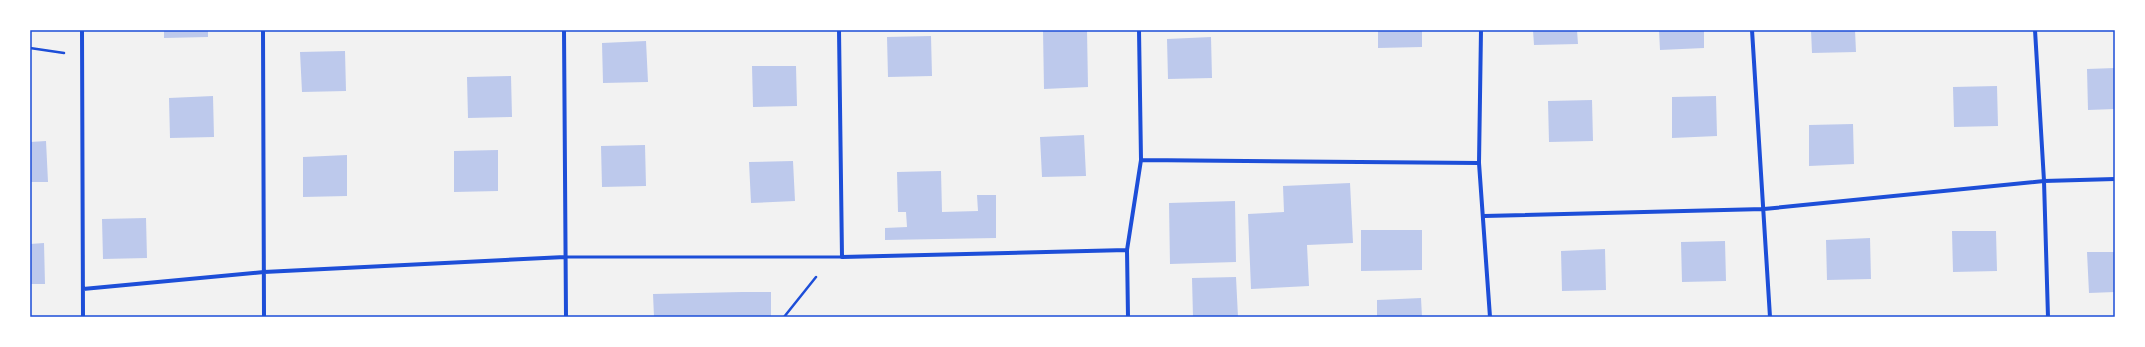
<svg xmlns="http://www.w3.org/2000/svg" width="2145" height="347" font-family="'Noto Sans',sans-serif">
	<style>
		.building { fill: #bdc9ec }
		.lines { fill: none; stroke-linecap: round; stroke-linejoin: round }
		.path { stroke: #1d4ed8; stroke-width: 2.5 }
		.service { stroke: #1d4ed8; stroke-width: 3 }
		.minor { stroke: #1d4ed8; stroke-width: 4 }
		.neatline { fill: none; stroke: #1d4ed8; stroke-width: 1.5 }
	</style>
	<rect width="100%" height="100%" fill="#f2f2f2"/>
	<path class="building" d="M 164,30 L 208,30 L 208,37 L 164,38 Z
		M 1043,30 L 1087,30 L 1088,87 L 1044,89 Z
		M 1378,30 L 1422,30 L 1422,47 L 1378,48 Z
		M 1533,30 L 1577,30 L 1578,44 L 1534,45 Z
		M 1659,30 L 1704,30 L 1704,48 L 1660,50 Z
		M 1811,30 L 1855,30 L 1856,52 L 1812,53 Z
		M 931,36 L 932,76 L 888,77 L 887,37 Z
		M 1211,37 L 1212,78 L 1168,79 L 1167,39 Z
		M 646,41 L 648,82 L 603,83 L 602,43 Z
		M 345,51 L 346,91 L 302,92 L 300,52 Z
		M 752,66 L 796,66 L 797,106 L 753,107 Z
		M 2115,68 L 2115,109 L 2088,110 L 2087,69 Z
		M 511,76 L 512,117 L 468,118 L 467,77 Z
		M 1997,86 L 1998,126 L 1954,127 L 1953,87 Z
		M 213,96 L 214,137 L 170,138 L 169,98 Z
		M 1716,96 L 1717,136 L 1672,138 L 1672,97 Z
		M 1592,100 L 1593,141 L 1549,142 L 1548,101 Z
		M 1853,124 L 1854,164 L 1809,166 L 1809,125 Z
		M 1084,135 L 1086,176 L 1042,177 L 1040,137 Z
		M 46,141 L 48,182 L 30,182 L 30,142 Z
		M 645,145 L 646,186 L 602,187 L 601,146 Z
		M 498,150 L 498,191 L 454,192 L 454,151 Z
		M 347,155 L 347,196 L 303,197 L 303,157 Z
		M 793,161 L 795,201 L 751,203 L 749,162 Z
		M 941,171 L 942,212 L 978,211 L 977,195 L 996,195 L 996,238 L 885,240 L 885,228 L 907,227 L 906,212 L 898,212 L 897,172 Z
		M 1350,183 L 1353,243 L 1307,245 L 1309,286 L 1251,289 L 1248,214 L 1284,212 L 1283,186 Z
		M 1235,201 L 1236,262 L 1170,264 L 1169,203 Z
		M 146,218 L 147,258 L 103,259 L 102,219 Z
		M 1361,230 L 1422,230 L 1422,270 L 1361,271 Z
		M 1952,231 L 1996,231 L 1997,271 L 1953,272 Z
		M 1870,238 L 1871,279 L 1827,280 L 1826,240 Z
		M 1725,241 L 1726,281 L 1682,282 L 1681,242 Z
		M 44,243 L 45,284 L 30,284 L 30,244 Z
		M 1605,249 L 1606,290 L 1562,291 L 1561,251 Z
		M 2087,252 L 2115,252 L 2115,292 L 2089,293 Z
		M 1236,277 L 1238,317 L 1193,317 L 1192,278 Z
		M 742,292 L 771,292 L 771,317 L 654,317 L 653,294 Z
		M 1421,298 L 1422,317 L 1377,317 L 1377,300 Z"/>
	<g class="lines">
		<path class="path" d="M 30,48 L 64,53
			M 784,317 L 816,277"/>
		<path class="service" d="M 565,257 L 842,257"/>
		<path class="minor" d="M 82,30 L 83,317
			M 263,30 L 264,317
			M 564,30 L 566,317
			M 839,30 L 842,257 L 1127,250
			M 1481,30 L 1479,163 L 1490,317
			M 1752,30 L 1770,317
			M 2035,30 L 2044,181 L 2048,317
			M 1141,160 L 1479,163
			M 1484,216 L 1764,209 L 2044,181 L 2115,179
			M 83,289 L 264,272 L 565,257
			M 1128,317 L 1127,250 L 1141,160 L 1139,30"/>
	</g>
	<rect width="2145" height="347" fill="none" stroke="#ffffff" stroke-width="62"/>
	<rect x="31" y="31" width="2083" height="285" class="neatline"/>
</svg>
